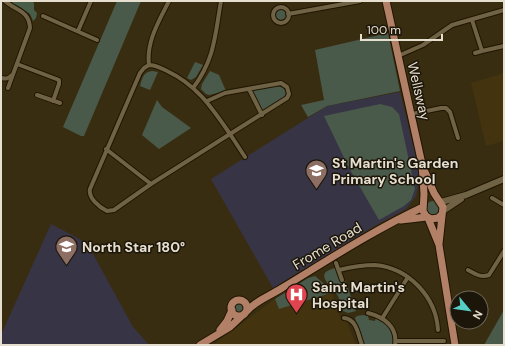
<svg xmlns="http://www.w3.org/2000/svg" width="505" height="346" font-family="'DM Sans',sans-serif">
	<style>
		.built { fill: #43340f }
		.education { fill: #373445 }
		.green { fill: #4a5a4a }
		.forest { fill: #485e49 }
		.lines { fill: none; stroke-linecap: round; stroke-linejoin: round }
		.street-casing { stroke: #201500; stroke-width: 6 }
		.secondary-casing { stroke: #201500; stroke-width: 8 }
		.primary-casing { stroke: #201500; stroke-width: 9 }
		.street { stroke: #6f6245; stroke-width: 4 }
		.secondary { stroke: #6f6245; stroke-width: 6 }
		.primary { stroke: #b28066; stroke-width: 7 }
		.labels { text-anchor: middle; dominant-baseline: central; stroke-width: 3; stroke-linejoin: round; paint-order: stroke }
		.street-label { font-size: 14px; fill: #e6dece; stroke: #1c160a }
		.poi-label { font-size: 14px; font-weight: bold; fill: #e6dece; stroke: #1c160a; text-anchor: start }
	</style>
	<rect width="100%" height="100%" fill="#392d11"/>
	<path class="built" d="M 504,73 L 504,141 L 486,146 L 471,83 Z
		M 332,293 L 341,320 L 346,320 L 356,345 L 213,345 L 275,299 L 279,309 Z"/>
	<path class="education" d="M 400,92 L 419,169 L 420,177 L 416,196 L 406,209 L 371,228 L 273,288 L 211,179 L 327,106 Z
		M 51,224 L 87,243 L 133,327 L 149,345 L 1,345 L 1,335 Z"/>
	<path class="green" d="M 117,1 L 141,1 L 84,136 L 81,136 L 63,127 Z
		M276 15a5 5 0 1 1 10 0a5 5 0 1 1-10 0Z
		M 388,33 L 400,91 L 327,106 L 308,117 L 301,105 L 324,100 L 315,50 Z
		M 195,62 L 203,65 L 196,77 L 191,80 L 187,78 Z
		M 152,71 L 158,72 L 150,90 L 140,86 C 142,79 143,72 152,71 Z
		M 210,71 L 219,75 L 226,91 L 209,95 L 206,94 L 201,89 L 202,84 Z
		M 278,86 L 283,88 L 286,92 L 284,98 L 263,112 L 252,90 Z
		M 157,100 L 162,107 L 191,128 L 159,149 L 142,135 Z
		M 380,104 L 392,107 L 399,114 L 415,189 L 411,200 L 404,206 L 379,220 L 349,168 L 324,116 Z
		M426 208a7 7 0 1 1 14 0a7 7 0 1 1-14 0Z
		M 335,268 L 340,282 L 345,280 L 356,311 L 348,313 L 343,311 C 341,306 340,301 338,296 C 332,285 312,274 335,268 Z
		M 315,276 L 329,288 L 331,293 L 279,309 L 275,299 L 308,278 Z
		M234.5 308a4.5 4.5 0 1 1 9 0a4.5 4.5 0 1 1-9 0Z
		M 504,310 L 504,345 L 484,345 Z
		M 363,315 L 368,316 L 369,320 L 375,321 L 376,317 C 387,322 395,332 393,345 L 364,345 L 355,318 L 357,316 Z"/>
	<path class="forest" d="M 8,1 L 33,1 L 34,4 L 34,10 L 37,13 L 36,18 L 33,21 L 30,14 L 24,10 Z"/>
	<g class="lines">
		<defs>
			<path id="street" d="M 5,1 C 16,11 29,10 30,28 L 8,88
				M273 15a8 8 0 1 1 16 0a8 8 0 1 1-16 0Z
				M 288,14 L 360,1
				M 43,16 L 97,40
				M 472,20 L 482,51 L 504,46
				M 78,31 L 91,1
				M 475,53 L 482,51
				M 398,56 L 423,45 L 452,25 L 504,10
				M 17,64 L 59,80 L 59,84 L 53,101
				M 149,65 C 156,65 161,68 167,71 C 197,85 212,108 230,134 L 151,184 L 114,210 L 107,211 C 99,207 88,198 90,189 L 140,73 L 144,68 Z
				M 149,65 C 146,42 159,21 169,1
				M 1,78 C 6,79 8,79 12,75
				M 193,88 C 215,59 215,35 221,1
				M 249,89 L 262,115
				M 37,95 L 60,103
				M 207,101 L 225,93 L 281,83 L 287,87 L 289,94 L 287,98 L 230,134 L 245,157
				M 412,114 L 441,108 L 446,108 L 450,112 L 458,138
				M 106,149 L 151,184
				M 492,198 L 504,205
				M 336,263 L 342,280
				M 339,270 C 351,267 363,265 375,265 C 409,268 436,297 438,330
				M 468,270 C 476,274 480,278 489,275 L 504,251
				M 368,313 C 384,317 398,327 395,345
				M 383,317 L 408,277
				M 344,318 C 357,319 358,335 362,345
				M 396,341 L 444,341"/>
			<path id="secondary" d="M 441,202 L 466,195 L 504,179
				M 443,211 L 461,199"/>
			<path id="primary" d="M 386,1 L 422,164 L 424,194 L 423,211 L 426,216 L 431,219 L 438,218 L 442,214
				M 425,172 L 434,193 L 443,207 L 439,244
				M 428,218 L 439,245 L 455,345
				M 401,220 L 427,217
				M231 308a8 8 0 1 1 16 0a8 8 0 1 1-16 0Z
				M 247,311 C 256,300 270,296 282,288 C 328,260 374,230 423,207
				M 220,330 L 227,321 L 232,310
				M 200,345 L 230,327 L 245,313"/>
		</defs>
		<use href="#street" class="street-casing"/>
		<use href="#secondary" class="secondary-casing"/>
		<use href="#primary" class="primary-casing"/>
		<use href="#street" class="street"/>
		<use href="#secondary" class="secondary"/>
		<use href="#primary" class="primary"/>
	</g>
	<defs>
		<symbol id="school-pin" viewBox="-11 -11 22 30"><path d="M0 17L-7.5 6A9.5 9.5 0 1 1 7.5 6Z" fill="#8d6e63" stroke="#1c160a"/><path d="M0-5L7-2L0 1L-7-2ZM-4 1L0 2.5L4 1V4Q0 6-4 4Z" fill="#fff"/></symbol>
		<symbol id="hospital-pin" viewBox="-11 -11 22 30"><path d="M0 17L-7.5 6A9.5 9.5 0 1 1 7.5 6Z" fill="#e0444e" stroke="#1c160a"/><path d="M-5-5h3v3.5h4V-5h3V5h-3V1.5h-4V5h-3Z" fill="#fff"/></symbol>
	</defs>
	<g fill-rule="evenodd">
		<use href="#school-pin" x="304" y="158" width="25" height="34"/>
		<use href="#school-pin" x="54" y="234" width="25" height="34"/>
		<use href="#hospital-pin" x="284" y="282" width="25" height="34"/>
	</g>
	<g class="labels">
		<g class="street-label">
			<text transform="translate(419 91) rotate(77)">Wellsway</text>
			<text transform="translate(327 246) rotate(-31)">Frome Road</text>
		</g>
		<g class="poi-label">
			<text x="332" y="163">St Martin's Garden<tspan x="332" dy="16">Primary School</tspan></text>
			<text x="82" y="247">North Star 180°</text>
			<text x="312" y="287">Saint Martin's<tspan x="312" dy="16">Hospital</tspan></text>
		</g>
	</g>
	<rect width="505" height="346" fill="none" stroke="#e6dece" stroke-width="4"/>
	<g transform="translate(469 310) rotate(119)"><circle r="19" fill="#1c160a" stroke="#6d6658"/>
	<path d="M0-3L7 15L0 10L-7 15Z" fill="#55cec6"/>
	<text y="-6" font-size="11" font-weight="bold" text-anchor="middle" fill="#e6dece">N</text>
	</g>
	<path d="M361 34v6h81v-6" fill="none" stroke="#e6dece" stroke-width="2"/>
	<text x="367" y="34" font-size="12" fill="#e6dece" stroke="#1c160a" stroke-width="3" paint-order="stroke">100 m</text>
</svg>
